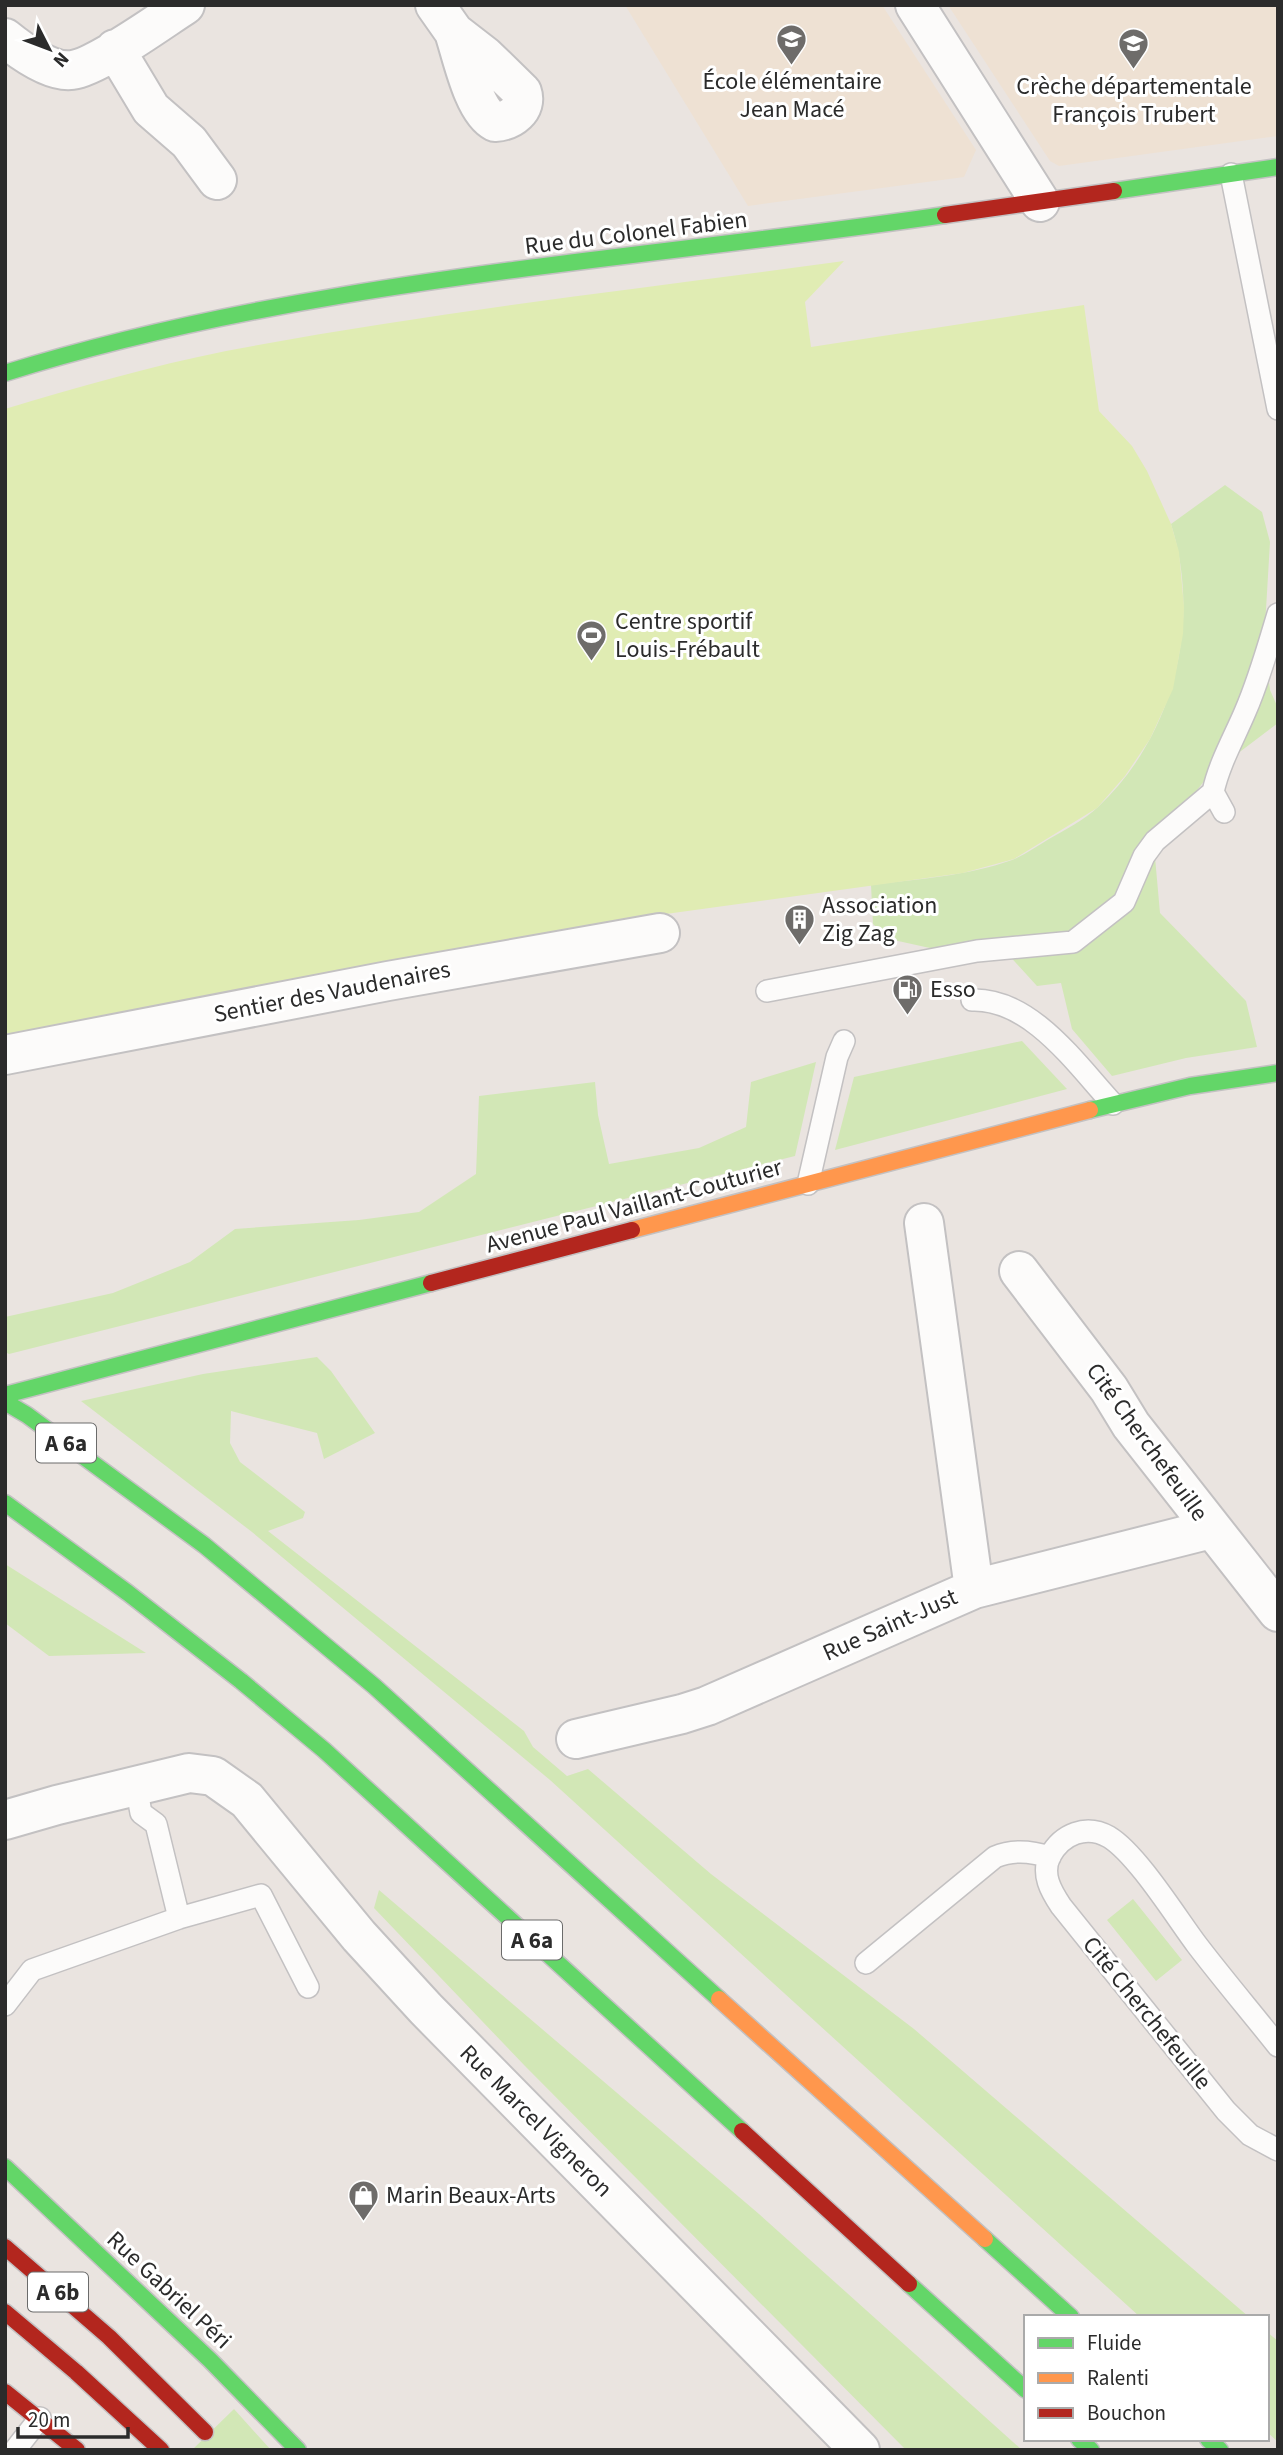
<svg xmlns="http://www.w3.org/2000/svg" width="1283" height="2455" font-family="'Source Sans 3',sans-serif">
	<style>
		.education { fill: #eee1d3 }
		.green { fill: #d2e7b6 }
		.pitch { fill: #e0ecb3 }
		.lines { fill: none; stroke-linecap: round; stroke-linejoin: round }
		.lane-casing { stroke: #c3c1c2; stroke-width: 24 }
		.street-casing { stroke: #c3c1c2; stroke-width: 42 }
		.fast-casing { stroke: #c3c1c2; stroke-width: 19 }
		.slow-casing { stroke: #c3c1c2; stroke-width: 19 }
		.jam-casing { stroke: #c3c1c2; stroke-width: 19 }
		.lane { stroke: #fcfbfa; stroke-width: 21 }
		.street { stroke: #fcfbfa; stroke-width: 38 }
		.fast { stroke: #63d668; stroke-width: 16 }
		.slow { stroke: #ff974d; stroke-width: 16 }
		.jam { stroke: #b3261e; stroke-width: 16 }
		.labels { text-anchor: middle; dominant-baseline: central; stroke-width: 6; stroke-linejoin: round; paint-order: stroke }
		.shield { fill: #fff; stroke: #6b6b6b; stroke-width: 2 }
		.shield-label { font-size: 23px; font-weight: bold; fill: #2b2b2b }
		.poi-label { font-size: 24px; fill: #2b2b2b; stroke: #fff; text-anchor: start }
		.street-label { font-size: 24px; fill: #2b2b2b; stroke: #fff }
	</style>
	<rect width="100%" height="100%" fill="#eae4e0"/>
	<path class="education" d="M 625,5 L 882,5 L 976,150 L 964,177 L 748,206 Z
		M 948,5 L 1278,5 L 1278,136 L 1059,166 L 1050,161 Z"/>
	<path class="green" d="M 1225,485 L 1262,512 L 1270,542 L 1264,643 L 1270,690 L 1278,708 L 1278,723 L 1208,776 L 1154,846 L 1160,913 L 1246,1001 L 1257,1047 L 1186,1058 L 1112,1076 L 1072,1029 L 1061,983 L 1037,986 L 996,941 L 939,950 L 889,939 L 873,924 L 871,885 C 918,879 967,876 1012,860 C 1025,855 1037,846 1049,839 C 1065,830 1084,820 1098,807 C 1174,736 1202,622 1171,524 Z
		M 1022,1041 L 1067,1089 L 835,1150 L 854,1077 Z
		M 816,1062 L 795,1156 L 9,1354 L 5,1352 L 5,1317 L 113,1293 L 190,1262 L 235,1229 L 359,1220 L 419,1212 L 476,1174 L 479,1096 L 595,1082 L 598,1115 L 609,1164 L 699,1148 L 746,1127 L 751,1082 Z
		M 317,1357 L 331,1371 L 375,1433 L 324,1459 L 317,1433 L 231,1411 L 230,1443 L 240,1462 L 305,1512 L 303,1518 L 268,1531 L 524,1731 L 533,1747 L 567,1776 L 588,1769 L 711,1874 L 914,2029 L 1249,2317 L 1140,2317 L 550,1780 L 252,1532 L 81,1401 L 203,1374 Z
		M 5,1564 L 146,1653 L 49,1656 L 5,1623 Z
		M 379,1890 L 759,2214 L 1022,2450 L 906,2450 L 525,2066 L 374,1908 Z
		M 1133,1899 L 1182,1960 L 1156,1981 L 1107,1920 Z
		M 1267,2332 L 1278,2341 L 1278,2442 L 1267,2432 Z
		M 234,2409 L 271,2450 L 192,2450 Z"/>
	<path class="pitch" d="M 844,261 L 805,302 L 811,347 L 1084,305 L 1099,411 L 1132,446 L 1147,471 L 1171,524 L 1179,552 L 1184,607 L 1183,634 L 1173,689 L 1150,739 L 1125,776 L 1097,808 L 1014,859 L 963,873 L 593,924 L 594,935 L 5,1042 L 5,409 C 78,387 151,366 226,351 C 430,312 638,289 844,261 Z"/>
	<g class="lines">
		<defs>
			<path id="lane" d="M 1231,174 L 1278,409
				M 1224,812 L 1213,792 C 1219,764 1234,738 1245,712 C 1259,680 1268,647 1278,614
				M 767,991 L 977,951 L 1073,942 L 1124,902 L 1144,856 L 1155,841 L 1213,792
				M 972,1000 C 1031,998 1076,1064 1113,1104
				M 808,1184 L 837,1057 L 844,1041
				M 136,1785 L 141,1813 L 156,1824 L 179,1918
				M 866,1963 L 995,1857 C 1013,1849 1031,1851 1050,1857
				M 5,2005 L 32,1970 L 179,1918 L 261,1895 L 308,1987
				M 1278,2046 C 1251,2012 1223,1979 1197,1945 C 1176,1917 1137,1854 1109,1837 C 1086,1824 1062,1834 1050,1856 C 1041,1874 1051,1891 1061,1906 L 1226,2111 L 1250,2135 L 1278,2150
				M 15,2450 L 40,2418"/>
			<path id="street" d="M 435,5 L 454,32 L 485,56 L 522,92 C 528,109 511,121 495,122 C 473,111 462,56 454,32
				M 915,5 L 1040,202
				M 5,38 C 21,51 51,73 72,70 C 97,67 160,21 185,5
				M 115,49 L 151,109 L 189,142 L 217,180
				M 5,1055 L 388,981 L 660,933
				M 924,1223 L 974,1589
				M 1019,1271 L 1109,1389 L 1131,1425 L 1278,1612
				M 576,1739 L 682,1714 L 707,1706 L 974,1589 L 1211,1529
				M 5,1820 L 57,1805 L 189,1773 L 213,1776 L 247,1800 L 359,1936 L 426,2009 L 860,2450"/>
			<path id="fast" d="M 1114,191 L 1278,167
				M 5,373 C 310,278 631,261 945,215
				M 1090,1110 L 1190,1086 L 1278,1073
				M 5,1395 L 431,1283
				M 5,1402 L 27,1415 L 204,1545 L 374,1686 L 719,1999
				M 5,1503 L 128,1593 L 241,1681 L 324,1750 L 742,2131
				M 5,2167 L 210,2360 L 298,2450
				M 985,2239 L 1071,2317
				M 909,2284 L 1026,2390
				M 1079,2439 L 1091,2450
				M 1208,2439 L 1220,2450"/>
			<path id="slow" d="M 632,1230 L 1090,1110
				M 719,1999 L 985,2239"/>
			<path id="jam" d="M 945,215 L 1114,191
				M 431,1283 L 632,1230
				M 742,2131 L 909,2284
				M 5,2247 L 109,2337 L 205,2432
				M 5,2312 L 76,2372 L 161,2450
				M 5,2392 L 77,2450"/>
		</defs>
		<use href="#lane" class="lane-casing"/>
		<use href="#street" class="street-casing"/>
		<use href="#fast" class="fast-casing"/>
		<use href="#slow" class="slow-casing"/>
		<use href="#jam" class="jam-casing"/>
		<use href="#lane" class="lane"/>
		<use href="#street" class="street"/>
		<use href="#fast" class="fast"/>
		<use href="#slow" class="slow"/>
		<use href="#jam" class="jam"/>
	</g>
	<defs>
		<symbol id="school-pin" viewBox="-11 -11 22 30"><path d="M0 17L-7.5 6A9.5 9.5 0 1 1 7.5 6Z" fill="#6e6c6a" stroke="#fff"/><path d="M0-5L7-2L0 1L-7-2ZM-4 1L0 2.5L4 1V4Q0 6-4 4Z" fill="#fff"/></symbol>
		<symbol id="stadium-pin" viewBox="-11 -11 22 30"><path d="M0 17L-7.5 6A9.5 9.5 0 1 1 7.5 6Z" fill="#6e6c6a" stroke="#fff"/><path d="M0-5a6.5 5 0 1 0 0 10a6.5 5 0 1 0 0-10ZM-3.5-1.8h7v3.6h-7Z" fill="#fff"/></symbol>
		<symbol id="building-pin" viewBox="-11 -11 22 30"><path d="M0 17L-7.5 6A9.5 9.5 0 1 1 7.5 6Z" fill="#6e6c6a" stroke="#fff"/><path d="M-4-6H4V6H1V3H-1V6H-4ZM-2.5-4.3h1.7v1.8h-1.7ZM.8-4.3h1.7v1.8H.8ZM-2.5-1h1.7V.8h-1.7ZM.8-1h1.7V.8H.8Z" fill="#fff"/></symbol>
		<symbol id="fuel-pin" viewBox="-11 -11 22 30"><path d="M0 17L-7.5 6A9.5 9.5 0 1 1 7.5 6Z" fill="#6e6c6a" stroke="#fff"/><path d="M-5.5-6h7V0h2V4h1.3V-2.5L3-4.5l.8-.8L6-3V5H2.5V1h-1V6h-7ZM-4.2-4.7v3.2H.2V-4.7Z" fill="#fff"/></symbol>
		<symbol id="shop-pin" viewBox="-11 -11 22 30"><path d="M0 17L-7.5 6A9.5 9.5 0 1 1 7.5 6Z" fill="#6e6c6a" stroke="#fff"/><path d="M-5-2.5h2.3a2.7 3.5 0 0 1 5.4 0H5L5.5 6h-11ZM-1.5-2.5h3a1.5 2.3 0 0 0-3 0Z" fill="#fff"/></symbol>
	</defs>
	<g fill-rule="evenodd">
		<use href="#school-pin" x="774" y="22" width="35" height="47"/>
		<use href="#school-pin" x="1116" y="26" width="35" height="47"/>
		<use href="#stadium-pin" x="574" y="618" width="35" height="47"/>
		<use href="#building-pin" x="782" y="902" width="35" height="47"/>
		<use href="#fuel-pin" x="890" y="972" width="35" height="47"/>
		<use href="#shop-pin" x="346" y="2178" width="35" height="47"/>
	</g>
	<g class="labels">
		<g class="shield">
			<rect x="36" y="1423.5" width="60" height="39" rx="5"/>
			<rect x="502" y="1920.5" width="60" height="39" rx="5"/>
			<rect x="28" y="2272.5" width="60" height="39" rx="5"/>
		</g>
		<g class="shield-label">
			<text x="66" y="1443">A 6a</text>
			<text x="532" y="1940">A 6a</text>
			<text x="58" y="2292">A 6b</text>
		</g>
		<g class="poi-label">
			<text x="792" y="81" text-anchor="middle">École élémentaire<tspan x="792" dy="28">Jean Macé</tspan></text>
			<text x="1134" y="86" text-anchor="middle">Crèche départementale<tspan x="1134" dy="28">François Trubert</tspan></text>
			<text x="615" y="621">Centre sportif<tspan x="615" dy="28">Louis-Frébault</tspan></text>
			<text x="822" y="905">Association<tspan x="822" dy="28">Zig Zag</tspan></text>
			<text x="930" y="989">Esso</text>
			<text x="386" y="2195">Marin Beaux-Arts</text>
		</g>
		<g class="street-label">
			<text transform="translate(636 233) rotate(-7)">Rue du Colonel Fabien</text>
			<text transform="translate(332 992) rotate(-11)">Sentier des Vaudenaires</text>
			<text transform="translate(634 1206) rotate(-15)">Avenue Paul Vaillant-Couturier</text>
			<text transform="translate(1147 1442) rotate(54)">Cité Cherchefeuille</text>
			<text transform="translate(890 1625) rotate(-24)">Rue Saint-Just</text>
			<text transform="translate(1147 2013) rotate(51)">Cité Cherchefeuille</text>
			<text transform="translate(536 2121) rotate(45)">Rue Marcel Vigneron</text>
			<text transform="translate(169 2290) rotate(43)">Rue Gabriel Péri</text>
		</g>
	</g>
	<rect width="1283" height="2455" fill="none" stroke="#2b2b2b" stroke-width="14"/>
	<rect x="1024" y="2315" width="245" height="126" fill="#ffffff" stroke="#aaaaaa" stroke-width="2"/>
	<rect x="1038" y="2338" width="35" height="10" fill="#63d668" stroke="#aaaaaa" stroke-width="2"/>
	<text x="1087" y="2350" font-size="21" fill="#2b2b2b">Fluide</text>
	<rect x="1038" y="2373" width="35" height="10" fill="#ff974d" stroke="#aaaaaa" stroke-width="2"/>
	<text x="1087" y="2385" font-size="21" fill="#2b2b2b">Ralenti</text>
	<rect x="1038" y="2408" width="35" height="10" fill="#b3261e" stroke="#aaaaaa" stroke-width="2"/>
	<text x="1087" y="2420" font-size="21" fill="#2b2b2b">Bouchon</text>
	<g transform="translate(49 49) rotate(132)" stroke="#ffffff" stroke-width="5" paint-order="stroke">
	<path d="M0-5L12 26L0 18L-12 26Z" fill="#2b2b2b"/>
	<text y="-10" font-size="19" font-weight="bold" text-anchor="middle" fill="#2b2b2b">N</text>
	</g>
	<path d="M18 2427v10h110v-10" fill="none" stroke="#2b2b2b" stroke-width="3.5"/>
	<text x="28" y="2427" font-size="21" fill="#2b2b2b" stroke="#ffffff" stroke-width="5" paint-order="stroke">20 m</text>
</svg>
